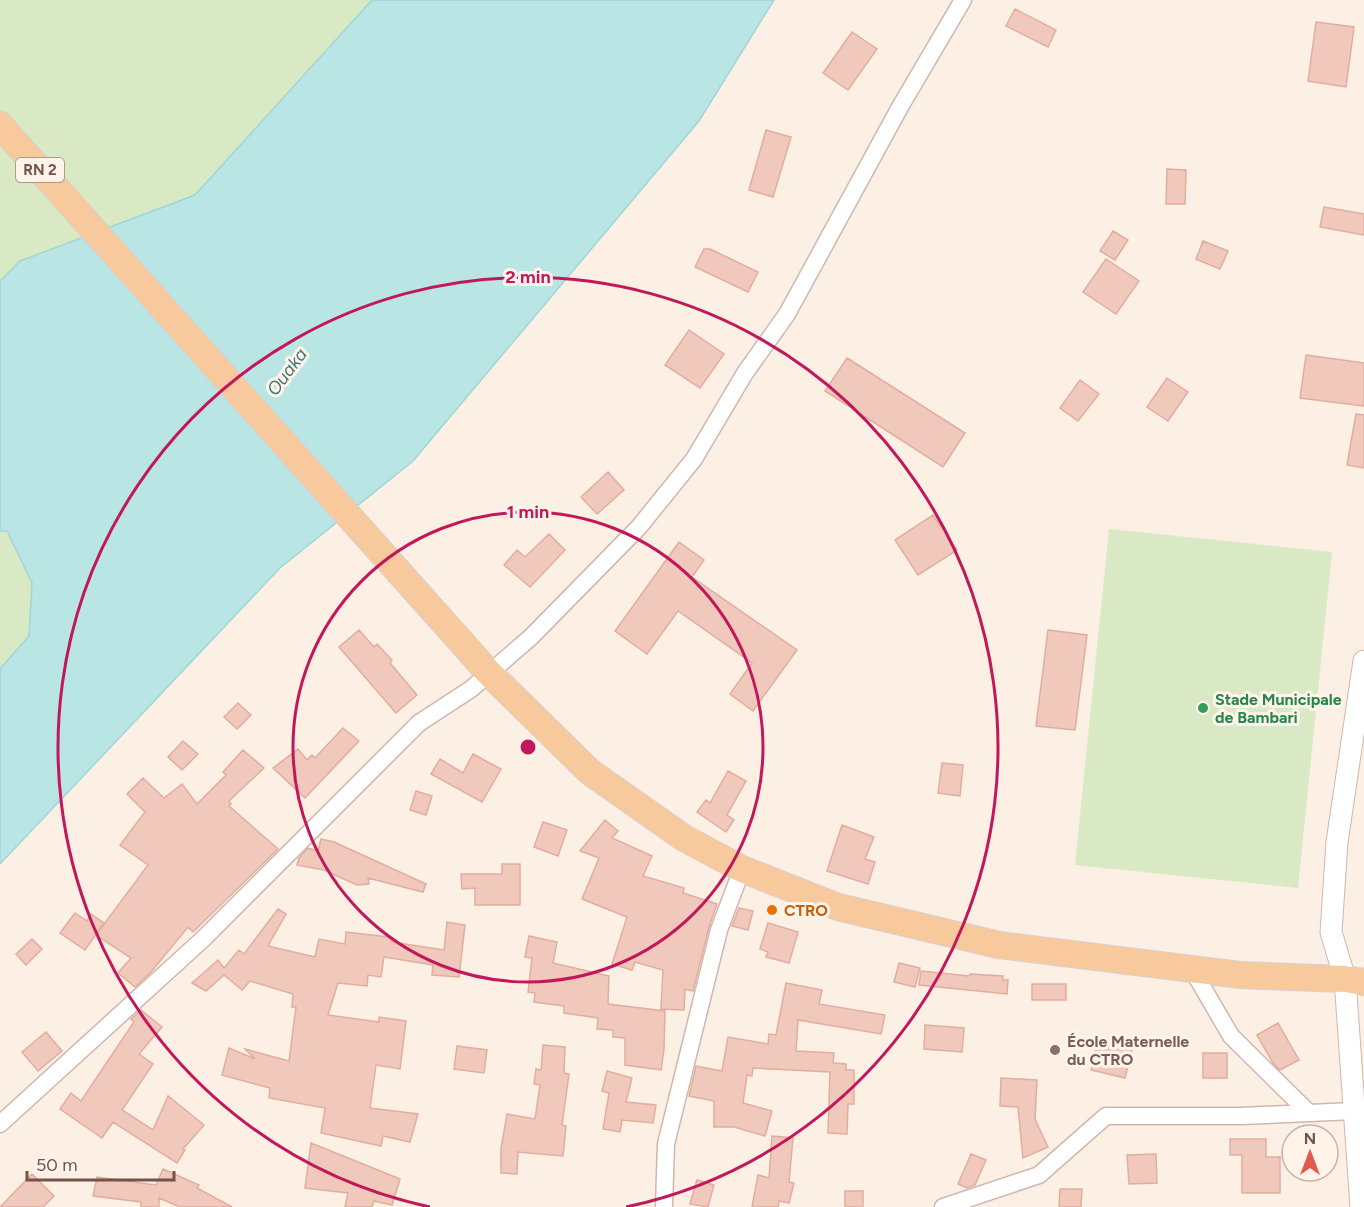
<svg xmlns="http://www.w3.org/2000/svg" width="1364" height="1207" font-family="Figtree,sans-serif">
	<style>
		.green { fill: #d8e9c3 }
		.water { fill: #b9e5e4; stroke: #9fd6d6; stroke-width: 1.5 }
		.building { fill: #f0c9bc; stroke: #e2ad9d; stroke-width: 1.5 }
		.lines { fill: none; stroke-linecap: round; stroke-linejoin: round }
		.minor-casing { stroke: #cfb7ae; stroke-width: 19 }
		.tertiary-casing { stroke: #cfb7ae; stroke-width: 23 }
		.primary-casing { stroke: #d8cfcc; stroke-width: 28 }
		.minor { stroke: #fff; stroke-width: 16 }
		.tertiary { stroke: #fff; stroke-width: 21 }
		.primary { stroke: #f9c99e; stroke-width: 26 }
		.ring { fill: none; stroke: #c2185b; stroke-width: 3 }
		.leisure-dot { fill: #2e9e5b; stroke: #fff3ea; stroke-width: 2 }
		.food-dot { fill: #e8710a; stroke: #fff3ea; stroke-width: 2 }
		.education-dot { fill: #8d6e63; stroke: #fff3ea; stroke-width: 2 }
		.labels { text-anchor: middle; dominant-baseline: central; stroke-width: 6; stroke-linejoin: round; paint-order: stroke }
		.shield { fill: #fff3ea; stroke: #9d837a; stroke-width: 1.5 }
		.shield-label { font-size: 15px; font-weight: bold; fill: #73534a }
		.leisure-label { font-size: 16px; font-weight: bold; fill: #27864d; stroke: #fff3ea; text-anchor: start }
		.food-label { font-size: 16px; font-weight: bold; fill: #c56008; stroke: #fff3ea; text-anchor: start }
		.education-label { font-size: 16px; font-weight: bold; fill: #785e54; stroke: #fff3ea; text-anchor: start }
		.water-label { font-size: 18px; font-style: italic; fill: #3f7878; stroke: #fff3ea }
		.centre { fill: #c2185b; stroke: #fff3ea; stroke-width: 3 }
		.ring-label { font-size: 18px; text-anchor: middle; font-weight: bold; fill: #c2185b; stroke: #fff3ea; stroke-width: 6; stroke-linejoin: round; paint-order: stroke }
	</style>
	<rect width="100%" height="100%" fill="#fcefe4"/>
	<path class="green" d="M 0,0 L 372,0 L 195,195 L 20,261 L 0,281 Z
		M 1109,529 L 1332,552 L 1298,888 L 1075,865 Z
		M 0,531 L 6,531 L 32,583 L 29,636 L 0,669 Z"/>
	<path class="water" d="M 372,0 L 774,0 L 699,121 L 413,461 L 280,568 L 0,864 L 0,669 L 29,636 L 32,583 L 7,531 L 0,531 L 0,281 L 20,261 L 195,195 Z"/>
	<path class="building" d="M 1015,9 L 1056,30 L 1048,47 L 1006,26 Z
		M 1316,22 L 1354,27 L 1346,87 L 1308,81 Z
		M 852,32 L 877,49 L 848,90 L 823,73 Z
		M 766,130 L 791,137 L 773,197 L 749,190 Z
		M 1167,169 L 1186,170 L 1185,204 L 1166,204 Z
		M 1324,207 L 1364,214 L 1364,235 L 1320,227 Z
		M 1113,231 L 1128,240 L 1115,260 L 1100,251 Z
		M 1203,241 L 1228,251 L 1220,269 L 1196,259 Z
		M 704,249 L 710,249 L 758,272 L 748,292 L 695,267 Z
		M 1106,259 L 1139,281 L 1116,314 L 1083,292 Z
		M 689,330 L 724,354 L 700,388 L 665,365 Z
		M 1306,355 L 1364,363 L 1364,406 L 1300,398 Z
		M 847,358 L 965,433 L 943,467 L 825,391 Z
		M 1167,378 L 1188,392 L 1168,421 L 1147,407 Z
		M 1080,380 L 1099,394 L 1078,421 L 1060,408 Z
		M 1356,414 L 1364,415 L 1364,468 L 1347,465 Z
		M 608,472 L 624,490 L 597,514 L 581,497 Z
		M 933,515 L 957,550 L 918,575 L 895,540 Z
		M 549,534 L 565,550 L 530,587 L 504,565 L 517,550 L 525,557 Z
		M 679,542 L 704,560 L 692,577 L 797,650 L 753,711 L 730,694 L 752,663 L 678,611 L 647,654 L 615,631 Z
		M 359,630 L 374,647 L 377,644 L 392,660 L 390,663 L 417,695 L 396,713 L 339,647 Z
		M 1048,630 L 1087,635 L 1075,730 L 1036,726 Z
		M 238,703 L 251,715 L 237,729 L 224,717 Z
		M 343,728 L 359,741 L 305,798 L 273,768 L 298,749 L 307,760 L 312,755 L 315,758 Z
		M 183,741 L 198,754 L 182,770 L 168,757 Z
		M 243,750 L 264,768 L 229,801 L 231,804 L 229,806 L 278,849 L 193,932 L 188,927 L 151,972 L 135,987 L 118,973 L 131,958 L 96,935 L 148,865 L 120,845 L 145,812 L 127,794 L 143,778 L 164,798 L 182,784 L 197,804 L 226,775 L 223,772 Z
		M 473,754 L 501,769 L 482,802 L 431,774 L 440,759 L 463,773 Z
		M 942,763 L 963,765 L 960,796 L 938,793 Z
		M 728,771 L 746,781 L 727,815 L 734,820 L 726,832 L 697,812 L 706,800 L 710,803 Z
		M 416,791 L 432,796 L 426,815 L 410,810 Z
		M 605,820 L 618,831 L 612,838 L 652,856 L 643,876 L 684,888 L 683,893 L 717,904 L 709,927 L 693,991 L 685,989 L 684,1010 L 661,1009 L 663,970 L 635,962 L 632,970 L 612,964 L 627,917 L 582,899 L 599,858 L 580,851 Z
		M 543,822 L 567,830 L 558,856 L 534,847 Z
		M 842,825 L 874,837 L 865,859 L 875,862 L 868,884 L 827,871 Z
		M 321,839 L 334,842 L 426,884 L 423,892 L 368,878 L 369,884 L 357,885 L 324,870 L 297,865 L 299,858 L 308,848 L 318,851 Z
		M 502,864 L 520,864 L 520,905 L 475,905 L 475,888 L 462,889 L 461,874 L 502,874 Z
		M 739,908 L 753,911 L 748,930 L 732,926 Z
		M 278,909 L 286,914 L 268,946 L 315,957 L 319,939 L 345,944 L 346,932 L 389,937 L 392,942 L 444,950 L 447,922 L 465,925 L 459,977 L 432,975 L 433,965 L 384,957 L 381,977 L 368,975 L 367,986 L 338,983 L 328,1015 L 379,1022 L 379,1017 L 406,1021 L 400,1069 L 376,1065 L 370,1108 L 418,1114 L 410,1142 L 383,1136 L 381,1146 L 321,1133 L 325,1108 L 269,1098 L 270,1088 L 222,1075 L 229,1048 L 255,1059 L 245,1049 L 289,1061 L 296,1007 L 292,1007 L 293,994 L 250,981 L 242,990 L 224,975 L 206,991 L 192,983 L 218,960 L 224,968 L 239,950 L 244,954 Z
		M 75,913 L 87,921 L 91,914 L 104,923 L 85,950 L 60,933 Z
		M 768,923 L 798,932 L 789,963 L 766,957 L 768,952 L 760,949 Z
		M 529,936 L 557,942 L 553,963 L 609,976 L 608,1004 L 665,1011 L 664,1049 L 661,1070 L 625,1065 L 625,1038 L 613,1037 L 613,1030 L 597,1029 L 598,1018 L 564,1013 L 564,1006 L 534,1002 L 535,993 L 528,992 L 532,958 L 525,957 Z
		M 32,939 L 42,949 L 26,965 L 16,954 Z
		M 899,963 L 920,968 L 915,987 L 894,982 Z
		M 921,971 L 969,976 L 970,974 L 1003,976 L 1003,980 L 1008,980 L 1007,994 L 919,985 Z
		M 786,983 L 822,990 L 819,1004 L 885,1015 L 881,1034 L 798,1020 L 796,1051 L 834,1053 L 833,1063 L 846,1064 L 846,1070 L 854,1070 L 854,1104 L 848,1104 L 847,1134 L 828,1133 L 830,1072 L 753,1068 L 752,1076 L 747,1075 L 743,1103 L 772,1111 L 765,1136 L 734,1127 L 714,1127 L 714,1101 L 689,1096 L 696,1066 L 722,1071 L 728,1037 L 768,1044 L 769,1034 L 776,1035 Z
		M 1032,984 L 1066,984 L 1066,1000 L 1032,1000 Z
		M 141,1010 L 162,1027 L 139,1054 L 153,1064 L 122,1110 L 153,1130 L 168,1096 L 204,1125 L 183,1149 L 185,1150 L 177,1163 L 113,1122 L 102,1138 L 60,1109 L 71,1093 L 81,1101 L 134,1022 L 131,1019 Z
		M 1278,1023 L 1299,1060 L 1280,1070 L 1273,1063 L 1257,1035 Z
		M 925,1025 L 964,1028 L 962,1052 L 924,1049 Z
		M 46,1032 L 62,1051 L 38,1071 L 22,1052 Z
		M 1098,1041 L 1132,1049 L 1125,1078 L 1091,1070 Z
		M 543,1045 L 565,1047 L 564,1073 L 569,1074 L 562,1125 L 566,1126 L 563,1156 L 518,1152 L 517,1174 L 501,1173 L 501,1149 L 507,1114 L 535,1119 L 540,1085 L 534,1084 L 536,1069 L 541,1070 Z
		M 457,1046 L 487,1050 L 484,1073 L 454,1069 Z
		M 1203,1053 L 1227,1053 L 1227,1078 L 1203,1078 Z
		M 607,1071 L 632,1078 L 626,1102 L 656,1105 L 653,1123 L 622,1120 L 620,1132 L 603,1129 L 609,1093 L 602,1091 Z
		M 1001,1078 L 1037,1080 L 1035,1119 L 1048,1147 L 1023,1158 L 1018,1107 L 1000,1106 Z
		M 772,1136 L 793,1138 L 789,1182 L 794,1183 L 789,1203 L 779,1201 L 778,1207 L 752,1207 L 758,1175 L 769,1178 Z
		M 1230,1139 L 1266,1139 L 1266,1157 L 1280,1157 L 1280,1193 L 1242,1193 L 1242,1155 L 1230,1155 Z
		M 311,1143 L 400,1179 L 392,1205 L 374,1201 L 372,1207 L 345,1207 L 348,1193 L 305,1188 Z
		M 971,1154 L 986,1160 L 975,1185 L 967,1188 L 958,1184 Z
		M 1156,1154 L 1157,1183 L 1129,1184 L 1127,1155 Z
		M 163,1169 L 199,1185 L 197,1188 L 232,1207 L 180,1207 L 159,1198 L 159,1207 L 141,1207 L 141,1202 L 93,1196 L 97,1177 L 156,1185 Z
		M 32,1174 L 54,1196 L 43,1207 L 0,1207 Z
		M 697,1180 L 714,1185 L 708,1207 L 690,1204 Z
		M 1060,1189 L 1082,1189 L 1081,1207 L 1059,1207 Z
		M 845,1191 L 863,1191 L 863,1207 L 845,1207 Z"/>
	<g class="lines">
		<defs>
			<path id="minor" d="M 1192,969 L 1231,1036 L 1309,1113
				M 0,1124 L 203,939 L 419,723 L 471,689 L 531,637 L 639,527 L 694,459 L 745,373 L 787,314 L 900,107 L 963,0
				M 664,1207 L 666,1144 L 719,930 L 742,869
				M 943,1207 L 1039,1175 L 1106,1116 L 1241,1116 L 1354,1111"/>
			<path id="tertiary" d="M 1361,1207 L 1345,979 L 1331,932 L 1337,842 L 1364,661"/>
			<path id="primary" d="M 0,125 L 488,672 L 590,772 L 684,838 L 742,869 L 838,907 L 999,945 L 1240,975 L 1345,979 L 1364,982"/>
		</defs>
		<use href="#minor" class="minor-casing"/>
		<use href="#tertiary" class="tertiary-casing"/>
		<use href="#primary" class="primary-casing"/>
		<use href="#minor" class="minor"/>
		<use href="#tertiary" class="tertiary"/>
		<use href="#primary" class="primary"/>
	</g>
	<g class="ring">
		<circle cx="528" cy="747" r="235"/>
		<path d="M430 1207A470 470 0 1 1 626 1207"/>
	</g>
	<circle class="leisure-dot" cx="1203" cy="708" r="6"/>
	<circle class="food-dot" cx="772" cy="910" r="6"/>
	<circle class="education-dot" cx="1055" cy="1050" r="6"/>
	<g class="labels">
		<rect class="shield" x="16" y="158" width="48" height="24" rx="4.5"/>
		<g class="shield-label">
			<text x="40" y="170">RN 2</text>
		</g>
		<g class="leisure-label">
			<text x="1215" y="699">Stade Municipale<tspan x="1215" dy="18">de Bambari</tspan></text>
		</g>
		<g class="food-label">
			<text x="784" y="910">CTRO</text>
		</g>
		<g class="education-label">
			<text x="1067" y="1041">École Maternelle<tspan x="1067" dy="18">du CTRO</tspan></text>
		</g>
		<g class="water-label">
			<text transform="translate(287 372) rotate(-53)">Ouaka</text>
		</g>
	</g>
	<circle cx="528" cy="747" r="9" class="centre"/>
	<g class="ring-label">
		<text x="528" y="283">2 min</text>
		<text x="528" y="518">1 min</text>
	</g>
	<g transform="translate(1310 1153)"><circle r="28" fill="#fff3ea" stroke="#c7b3aa" stroke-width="1.5"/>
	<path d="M0-4.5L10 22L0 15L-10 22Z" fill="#e3574c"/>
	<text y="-9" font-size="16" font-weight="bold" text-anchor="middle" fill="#73534a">N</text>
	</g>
	<path d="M27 1171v9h147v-9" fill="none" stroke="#73534a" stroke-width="3"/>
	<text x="36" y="1171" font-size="18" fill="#73534a" stroke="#fff3ea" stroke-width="4.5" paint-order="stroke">50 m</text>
</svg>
